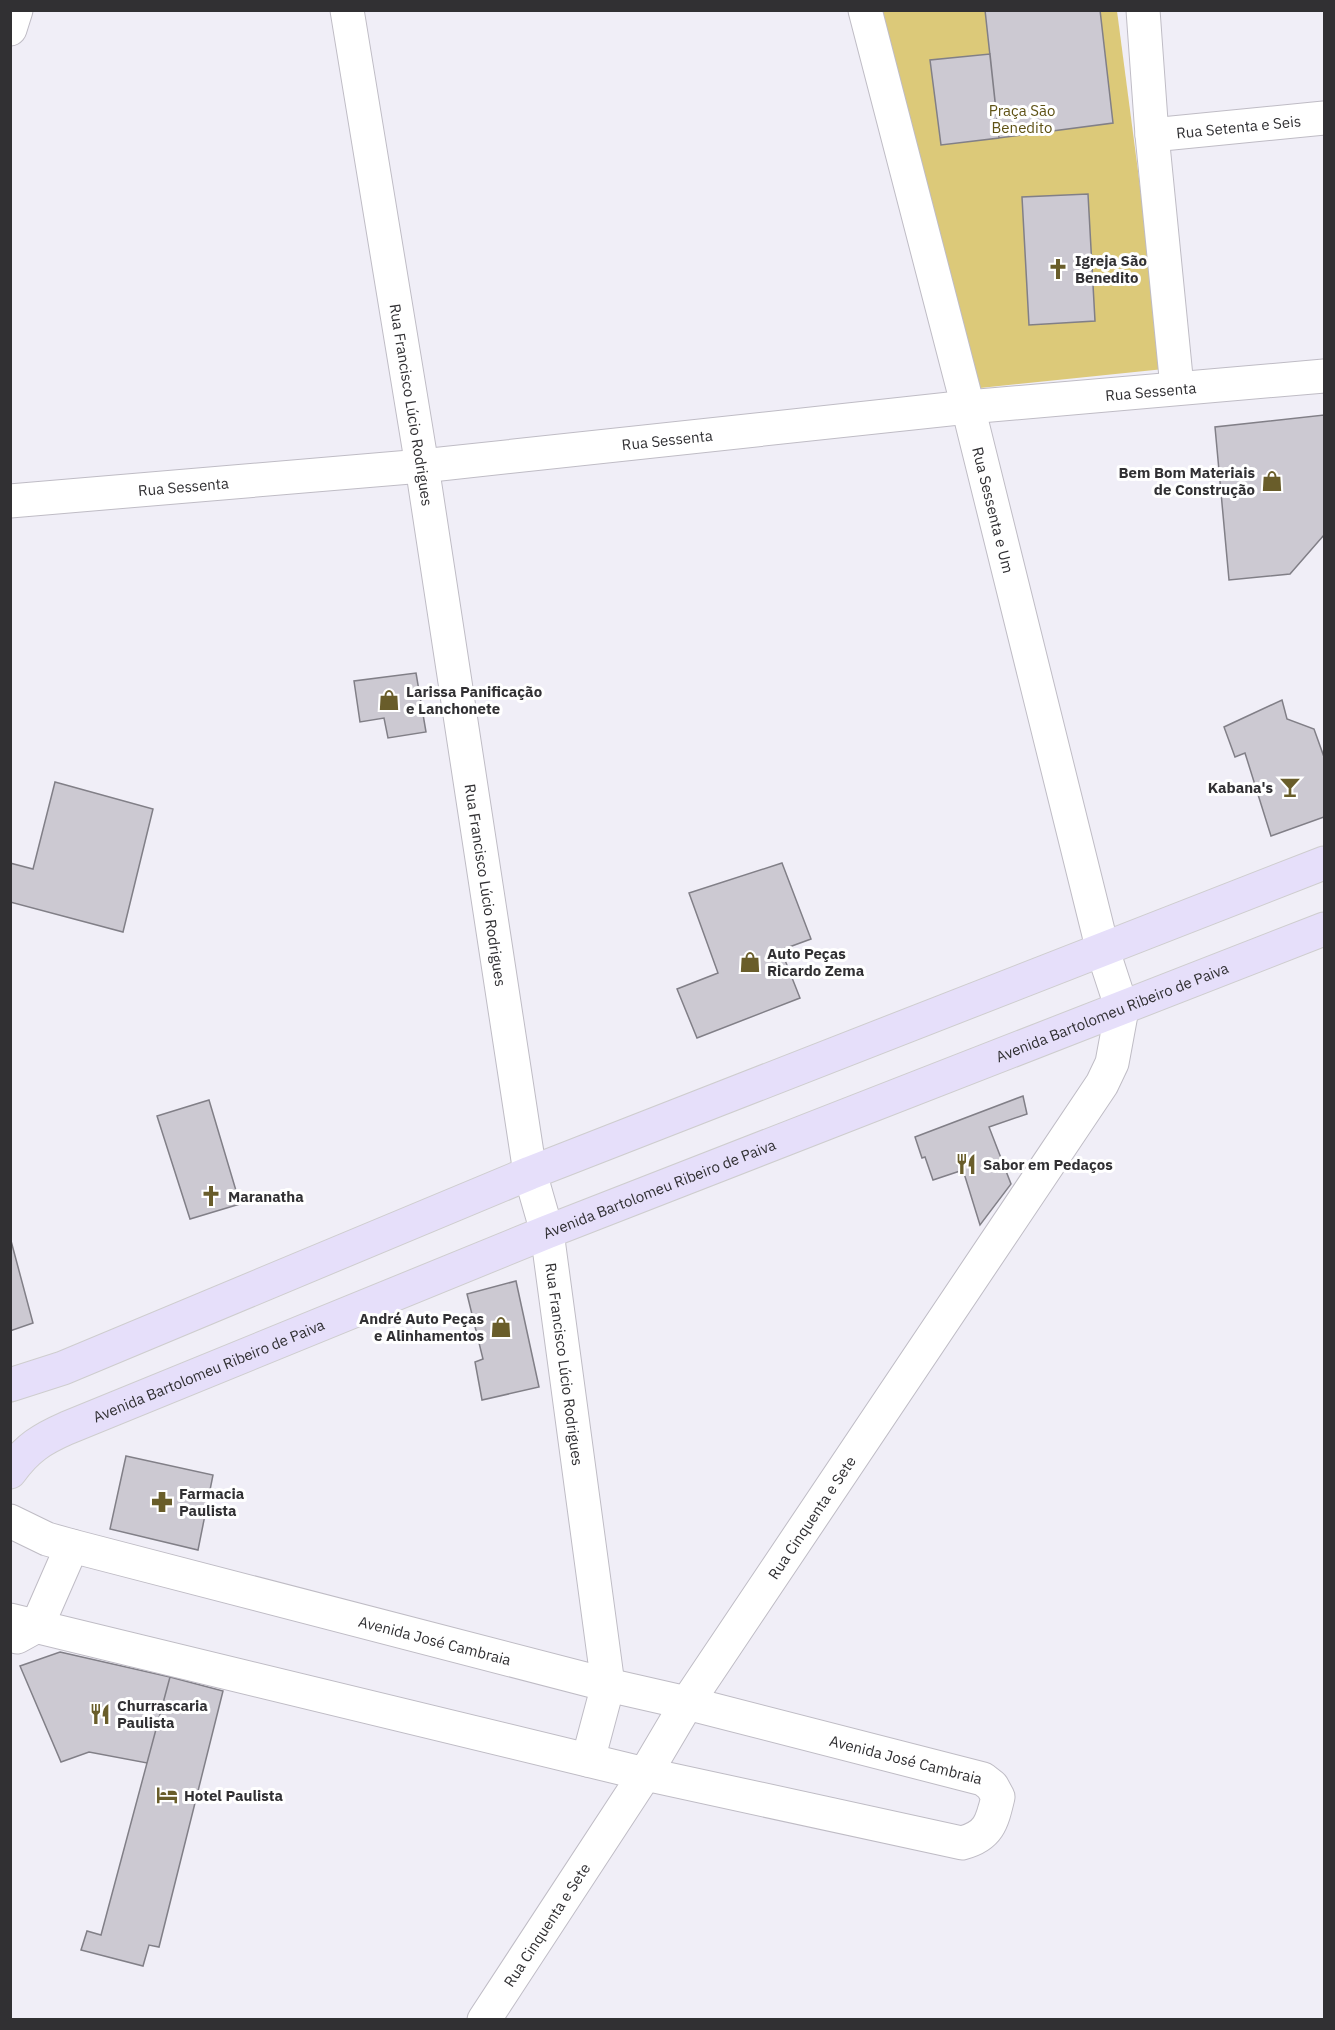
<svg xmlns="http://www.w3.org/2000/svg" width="1335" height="2030" font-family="'IBM Plex Sans',sans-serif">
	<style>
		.green { fill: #dcc979 }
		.building { fill: #ccc9d2; stroke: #817f87; stroke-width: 1.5 }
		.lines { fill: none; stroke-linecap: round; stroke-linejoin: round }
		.street-casing { stroke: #bfbcc5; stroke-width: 35 }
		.secondary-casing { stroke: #bfbcc5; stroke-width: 35 }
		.primary-casing { stroke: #cecdce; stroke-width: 35 }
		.street { stroke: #fff; stroke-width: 33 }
		.secondary { stroke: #fff; stroke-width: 33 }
		.primary { stroke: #e6dffa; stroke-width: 33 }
		.labels { text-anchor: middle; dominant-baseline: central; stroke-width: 6; stroke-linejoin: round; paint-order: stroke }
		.park-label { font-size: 15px; fill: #5f5215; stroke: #fff }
		.street-label { font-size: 15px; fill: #313033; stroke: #fff }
		.poi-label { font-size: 15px; font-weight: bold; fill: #313033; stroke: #fff; text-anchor: start }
	</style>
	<rect width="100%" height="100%" fill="#f0eef7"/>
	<path class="green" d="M 882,11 L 1117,11 L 1164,369 L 980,388 Z"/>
	<path class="building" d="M 985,10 L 1100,10 L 1113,123 L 999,138 Z
		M 990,54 L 999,138 L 941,145 L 930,60 Z
		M 1088,194 L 1095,321 L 1029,325 L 1022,197 Z
		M 1324,415 L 1324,535 L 1290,574 L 1229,580 L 1215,427 Z
		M 416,673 L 426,732 L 388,738 L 384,718 L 360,722 L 354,681 Z
		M 1282,700 L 1287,719 L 1314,729 L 1324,757 L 1324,817 L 1271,836 L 1245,753 L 1235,757 L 1224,727 Z
		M 55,782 L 153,809 L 123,932 L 10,902 L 10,863 L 33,869 Z
		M 782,863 L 811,939 L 781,950 L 800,998 L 697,1038 L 677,989 L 718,973 L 689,893 Z
		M 1023,1096 L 1027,1114 L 989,1127 L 1011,1184 L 980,1225 L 963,1170 L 933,1180 L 925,1157 L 922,1158 L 915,1137 Z
		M 209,1100 L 240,1204 L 190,1219 L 157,1116 Z
		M 10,1237 L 33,1323 L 10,1331 Z
		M 516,1281 L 539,1387 L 482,1400 L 475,1362 L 483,1359 L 467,1294 Z
		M 126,1456 L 213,1475 L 198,1550 L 110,1529 Z
		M 60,1652 L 170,1677 L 147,1763 L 89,1752 L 61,1762 L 20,1666 Z
		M 170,1677 L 223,1691 L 159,1947 L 149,1945 L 143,1966 L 81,1950 L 87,1931 L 101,1935 Z"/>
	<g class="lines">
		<defs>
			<g id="street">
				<path id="s1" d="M 347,10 L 422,466 L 530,1173 L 547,1232 L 608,1685 L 588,1760"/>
				<path d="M 1143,10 L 1152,135 L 1177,387"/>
				<path d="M 10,29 L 16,10"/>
				<path id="s2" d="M 1152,135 L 1324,118"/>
				<path id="s3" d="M 10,1521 L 47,1539 L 72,1546 L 608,1685 L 687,1703 L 983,1779 L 992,1786 L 998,1797 C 992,1822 989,1836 962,1843 L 645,1774 L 10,1620"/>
				<path d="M 17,1637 L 37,1626 L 72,1546"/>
				<path id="s4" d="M 484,2020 L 645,1774 L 687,1703 L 1102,1084 L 1112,1063 L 1122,1009 L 1103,951 L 968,407 L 865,10"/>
			</g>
			<g id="secondary">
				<path id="s5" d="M 10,501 L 422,466 L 968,407 L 1324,376"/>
			</g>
			<g id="primary">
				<path d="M 10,1385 L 63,1368 L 530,1173 L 1324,863"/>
				<path id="s6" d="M 10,1472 C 27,1448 42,1439 67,1428 L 547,1232 L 1324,929"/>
			</g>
		</defs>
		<use href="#street" class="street-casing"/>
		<use href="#secondary" class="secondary-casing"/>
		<use href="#primary" class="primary-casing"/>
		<use href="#street" class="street"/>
		<use href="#secondary" class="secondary"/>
		<use href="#primary" class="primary"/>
	</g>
	<defs>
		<symbol id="church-bare" viewBox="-9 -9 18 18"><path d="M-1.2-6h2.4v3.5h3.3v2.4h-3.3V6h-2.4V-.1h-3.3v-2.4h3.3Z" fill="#695d2a" stroke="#fff" stroke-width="2.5" paint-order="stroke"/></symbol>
		<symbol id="shop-bare" viewBox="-9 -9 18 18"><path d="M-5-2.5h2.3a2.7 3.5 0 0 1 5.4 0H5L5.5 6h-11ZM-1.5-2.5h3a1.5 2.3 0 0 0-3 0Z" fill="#695d2a" stroke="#fff" stroke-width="2.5" paint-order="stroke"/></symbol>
		<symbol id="bar-bare" viewBox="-9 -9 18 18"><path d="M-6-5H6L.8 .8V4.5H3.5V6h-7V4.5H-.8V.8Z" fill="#695d2a" stroke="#fff" stroke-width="2.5" paint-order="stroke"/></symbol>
		<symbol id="restaurant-bare" viewBox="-9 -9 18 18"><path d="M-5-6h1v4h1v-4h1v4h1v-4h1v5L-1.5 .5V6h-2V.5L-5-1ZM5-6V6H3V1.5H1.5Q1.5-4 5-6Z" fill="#695d2a" stroke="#fff" stroke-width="2.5" paint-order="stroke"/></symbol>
		<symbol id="pharmacy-bare" viewBox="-9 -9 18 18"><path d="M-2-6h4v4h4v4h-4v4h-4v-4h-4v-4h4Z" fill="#695d2a" stroke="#fff" stroke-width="2.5" paint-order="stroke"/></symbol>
		<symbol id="hotel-bare" viewBox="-9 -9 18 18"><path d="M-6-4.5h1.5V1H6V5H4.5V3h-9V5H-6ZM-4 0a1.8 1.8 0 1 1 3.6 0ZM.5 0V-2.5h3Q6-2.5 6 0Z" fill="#695d2a" stroke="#fff" stroke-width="2.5" paint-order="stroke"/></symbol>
	</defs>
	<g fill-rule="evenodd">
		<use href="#church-bare" x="1043" y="254" width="30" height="30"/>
		<use href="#shop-bare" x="1257" y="466" width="30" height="30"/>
		<use href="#shop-bare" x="374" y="685" width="30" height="30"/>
		<use href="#bar-bare" x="1275" y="772" width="30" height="30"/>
		<use href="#shop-bare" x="735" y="947" width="30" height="30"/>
		<use href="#restaurant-bare" x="951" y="1149" width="30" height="30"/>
		<use href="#church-bare" x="196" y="1181" width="30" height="30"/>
		<use href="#shop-bare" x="486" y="1312" width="30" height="30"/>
		<use href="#pharmacy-bare" x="147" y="1487" width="30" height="30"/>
		<use href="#restaurant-bare" x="85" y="1699" width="30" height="30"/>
		<use href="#hotel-bare" x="152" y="1780" width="30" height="30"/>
	</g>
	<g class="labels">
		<g class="park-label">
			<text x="1022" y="110">Praça São<tspan x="1022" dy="17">Benedito</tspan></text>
		</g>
		<g class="street-label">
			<text stroke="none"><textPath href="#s2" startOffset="87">Rua Setenta e Seis</textPath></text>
			<text stroke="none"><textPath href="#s5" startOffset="1146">Rua Sessenta</textPath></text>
			<text stroke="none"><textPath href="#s1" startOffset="400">Rua Francisco Lúcio Rodrigues</textPath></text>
			<text stroke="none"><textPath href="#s5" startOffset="660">Rua Sessenta</textPath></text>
			<text stroke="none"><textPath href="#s5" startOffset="174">Rua Sessenta</textPath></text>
			<text transform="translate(993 510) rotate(76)">Rua Sessenta e Um</text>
			<text stroke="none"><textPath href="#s1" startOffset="886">Rua Francisco Lúcio Rodrigues</textPath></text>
			<text stroke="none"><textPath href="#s6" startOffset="1198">Avenida Bartolomeu Ribeiro de Paiva</textPath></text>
			<text stroke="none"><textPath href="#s6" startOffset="712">Avenida Bartolomeu Ribeiro de Paiva</textPath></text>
			<text stroke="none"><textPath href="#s1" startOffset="1372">Rua Francisco Lúcio Rodrigues</textPath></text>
			<text stroke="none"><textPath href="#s6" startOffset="226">Avenida Bartolomeu Ribeiro de Paiva</textPath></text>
			<text stroke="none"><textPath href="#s4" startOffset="600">Rua Cinquenta e Sete</textPath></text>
			<text stroke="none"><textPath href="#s3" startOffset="442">Avenida José Cambraia</textPath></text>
			<text stroke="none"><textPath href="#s3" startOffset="928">Avenida José Cambraia</textPath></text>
			<text stroke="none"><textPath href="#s4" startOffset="114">Rua Cinquenta e Sete</textPath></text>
		</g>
		<g class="poi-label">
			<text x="1075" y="260">Igreja São<tspan x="1075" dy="17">Benedito</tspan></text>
			<text x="1255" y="472" text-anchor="end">Bem Bom Materiais<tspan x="1255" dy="17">de Construção</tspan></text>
			<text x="406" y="691">Larissa Panificação<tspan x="406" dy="17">e Lanchonete</tspan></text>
			<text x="1273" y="787" text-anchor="end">Kabana's</text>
			<text x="767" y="953">Auto Peças<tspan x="767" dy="17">Ricardo Zema</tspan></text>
			<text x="983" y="1164">Sabor em Pedaços</text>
			<text x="228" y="1196">Maranatha</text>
			<text x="484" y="1318" text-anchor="end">André Auto Peças<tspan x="484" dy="17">e Alinhamentos</tspan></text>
			<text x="179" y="1493">Farmacia<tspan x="179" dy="17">Paulista</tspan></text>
			<text x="117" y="1705">Churrascaria<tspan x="117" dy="17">Paulista</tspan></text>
			<text x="184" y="1795">Hotel Paulista</text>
		</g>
	</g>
	<rect width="1335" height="2030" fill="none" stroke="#313033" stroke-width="24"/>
</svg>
